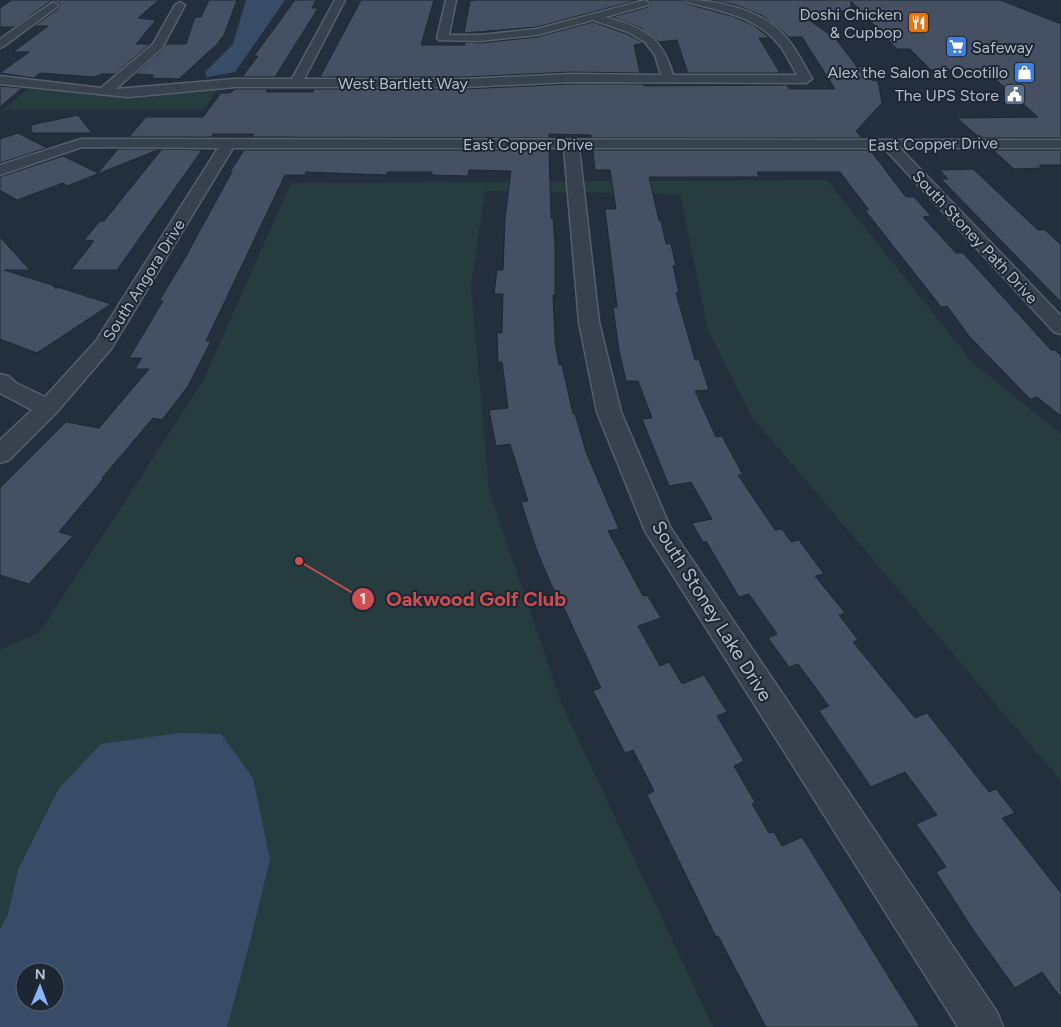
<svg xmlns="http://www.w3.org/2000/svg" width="1061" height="1027" font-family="Figtree,sans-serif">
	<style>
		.green { fill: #263c3f; fill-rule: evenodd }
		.water { fill: #394c67; fill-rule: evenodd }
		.building { fill: #455162; stroke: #1f2835 }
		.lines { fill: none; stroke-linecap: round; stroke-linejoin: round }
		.minor-casing { stroke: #565f6c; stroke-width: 3 }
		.minor { fill: #38414e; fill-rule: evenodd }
		.labels { text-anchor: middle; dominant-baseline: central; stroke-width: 4; stroke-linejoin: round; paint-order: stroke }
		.far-poi-label { font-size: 16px; fill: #b4bcc9; stroke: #1d2633; text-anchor: end }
		.far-street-label { font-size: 16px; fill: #b4bcc9; stroke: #1d2633 }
		.street-label { font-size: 19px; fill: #b4bcc9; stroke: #1d2633 }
		.leader { fill: none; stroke: #ce4d50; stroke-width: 2 }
		.callout-dot { fill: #ce4d50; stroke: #1d2633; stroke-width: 2 }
		.mark-label { font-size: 15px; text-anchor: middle; font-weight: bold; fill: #fff }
		.callout-label { font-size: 20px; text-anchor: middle; font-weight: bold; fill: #ce4d50; stroke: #1d2633; stroke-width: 4; stroke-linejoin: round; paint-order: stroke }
	</style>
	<rect width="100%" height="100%" fill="#242f3e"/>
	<path class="green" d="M 31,86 L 98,94 L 128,95 L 219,87 L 203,110 L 3,110 Z
		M 827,180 L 973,363 L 1061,434 L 1061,781 L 752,417 L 708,330 L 680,194 L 485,191 L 471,286 L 489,490 L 560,700 L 713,1027 L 0,1027 L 0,650 L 40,632 L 203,381 L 291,183 ZM 25,972 L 55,972 L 55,1002 L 25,1002 Z"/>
	<path class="water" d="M 246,0 L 285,0 L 235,72 L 207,77 L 205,72 L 233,44 Z
		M 179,733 L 221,734 L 253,778 L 270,859 L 250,942 L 227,1027 L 0,1027 L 0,930 L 8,914 L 18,870 L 59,788 L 101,744 ZM 25,972 L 55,972 L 55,1002 L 25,1002 Z"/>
	<path class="building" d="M 12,0 L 159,0 L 138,18 L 156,20 L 136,44 L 150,44 L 115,74 L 102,74 L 94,77 L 40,73 L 34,78 L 0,73 L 29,52 L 13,52 L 48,26 L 34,26 L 58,9 L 60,4 L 52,0 L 15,27 L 0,27 L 0,8 Z
		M 209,0 L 237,0 L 224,35 L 216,45 L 179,79 L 151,78 L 154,75 L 135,74 L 163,49 L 166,44 L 186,44 L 195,17 L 201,17 Z
		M 295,0 L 316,0 L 312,8 L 318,8 L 275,77 L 242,77 L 258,56 L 254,56 Z
		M 361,0 L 434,0 L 421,45 L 465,45 L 465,42 L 480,43 L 537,37 L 593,22 L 627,34 L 644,43 L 634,45 L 640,73 L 570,72 L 465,77 L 320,77 Z
		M 475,0 L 638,0 L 537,27 L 464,33 L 470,1 Z
		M 648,0 L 684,0 L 687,4 L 732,16 L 753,25 L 770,38 L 759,38 L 780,73 L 688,73 L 677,40 L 659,42 L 641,28 L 612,17 L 648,7 L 651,3 Z
		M 711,0 L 1000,0 L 1061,24 L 1061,138 L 980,138 L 957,118 L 1038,117 L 985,70 L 931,70 L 910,49 L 897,49 L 851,1 L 851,9 L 806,18 L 836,39 L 857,67 L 863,67 L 872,80 L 878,81 L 882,103 L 856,131 L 862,138 L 591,138 L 591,135 L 549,134 L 549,138 L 252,137 L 254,134 L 213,134 L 211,137 L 129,137 L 146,117 L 203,117 L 221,93 L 230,93 L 235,89 L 268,89 L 266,92 L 313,92 L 314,89 L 465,89 L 570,84 L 643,84 L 644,86 L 787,85 L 789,89 L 835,89 L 802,37 L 789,37 L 781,30 L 761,15 L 736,5 Z
		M 0,86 L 22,88 L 0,107 Z
		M 78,115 L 92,133 L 32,133 L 31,125 Z
		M 18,133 L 47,148 L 0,163 L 0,139 Z
		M 118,149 L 160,149 L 67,186 L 63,183 L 17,200 L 0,190 L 0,177 L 63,156 L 98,173 Z
		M 162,149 L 202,150 L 117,270 L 71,270 L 94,241 L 84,240 L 100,221 L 104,221 Z
		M 244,150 L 549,150 L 551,218 L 553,218 L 555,244 L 555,295 L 553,295 L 555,342 L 559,365 L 562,365 L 573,414 L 575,414 L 586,452 L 619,529 L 608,531 L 643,596 L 647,595 L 661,618 L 638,626 L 660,666 L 669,662 L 682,684 L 704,675 L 727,712 L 717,716 L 744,761 L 734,766 L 755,802 L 752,804 L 769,833 L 774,832 L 782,846 L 802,837 L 920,1027 L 766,1027 L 718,936 L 716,937 L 647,795 L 654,791 L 633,750 L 625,753 L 593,691 L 601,688 L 563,606 L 561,607 L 537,551 L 521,502 L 528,501 L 510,444 L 496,446 L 489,410 L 508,408 L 502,362 L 498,362 L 497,333 L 502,333 L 503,294 L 494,294 L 497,270 L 503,270 L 505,219 L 511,171 L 469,170 L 468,176 L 432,175 L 432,172 L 387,172 L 386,175 L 306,172 L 305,175 L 285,175 L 206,341 L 211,341 L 188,386 L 162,420 L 153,418 L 102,478 L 104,478 L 59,532 L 73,536 L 29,584 L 0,575 L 0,488 L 66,422 L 99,428 L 149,369 L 135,369 L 142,358 L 129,358 L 163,301 L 159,301 L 188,253 L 187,254 L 232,172 L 230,172 Z
		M 593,150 L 870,150 L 906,197 L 914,197 L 931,216 L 923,217 L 956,253 L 963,253 L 1051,350 L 1055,350 L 1061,356 L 1061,416 L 1037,397 L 1030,399 L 969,336 L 947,306 L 941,307 L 865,210 L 869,210 L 840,172 L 757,172 L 759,177 L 649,177 L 659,221 L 661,221 L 666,244 L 671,244 L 676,266 L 673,266 L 679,293 L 676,293 L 695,360 L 699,360 L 709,390 L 695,391 L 716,437 L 722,436 L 743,475 L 738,475 L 775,530 L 782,529 L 791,542 L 799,540 L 824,574 L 815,576 L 845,613 L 839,615 L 858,640 L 853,642 L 915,718 L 927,713 L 989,792 L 996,789 L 1015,813 L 1002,818 L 1061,893 L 1061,998 L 1042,972 L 1015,988 L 974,931 L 936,872 L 946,867 L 916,824 L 937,815 L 905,772 L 871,787 L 819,711 L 829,706 L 798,664 L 789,667 L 768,638 L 777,634 L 749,594 L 739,597 L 706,541 L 703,542 L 692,523 L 712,519 L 691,482 L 669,486 L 642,419 L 652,418 L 638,381 L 626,381 L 619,350 L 613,307 L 617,307 L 605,209 L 616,209 L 610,170 L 595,170 Z
		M 993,150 L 1061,150 L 1061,165 L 1039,165 L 1042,168 L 1014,169 Z
		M 973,169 L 1038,230 L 1045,230 L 1061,245 L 1061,302 L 941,179 L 948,179 L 940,170 Z
		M 0,237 L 30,270 L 4,270 L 52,285 L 56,289 L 57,287 L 111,304 L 37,353 L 0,339 Z"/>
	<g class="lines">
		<defs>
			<path id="minor" d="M 335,0 L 345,0 L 304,79 L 465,79 L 570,74 L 661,75 L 655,55 L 645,42 L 628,32 L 593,20 L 537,35 L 480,41 L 439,40 L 437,38 L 446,0 L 456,0 L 449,35 L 480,35 L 537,29 L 645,0 L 649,3 L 648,5 L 605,17 C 642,28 662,35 673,75 L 797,75 C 790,62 783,47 772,37 C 750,15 716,10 687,2 L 686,0 C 717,0 756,9 780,31 C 794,44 803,63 812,79 L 806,83 L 570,82 L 465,87 L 235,87 L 128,97 L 0,84 L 0,76 L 101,88 L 153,44 L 175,5 L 180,2 L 185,5 L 162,48 L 116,89 L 235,79 L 292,79 Z
				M 53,2 L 58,5 L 57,7 L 4,46 L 0,48 L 0,39 Z
				M 81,139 L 1061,140 L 1061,148 L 900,148 L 1061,316 L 1061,334 L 1054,332 L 884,148 L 579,148 L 599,322 L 621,412 L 670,527 L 997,1012 L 1003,1027 L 958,1027 L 645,531 L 597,412 L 579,322 L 564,148 L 233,148 L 111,349 L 56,413 L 9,460 L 0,463 L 0,440 L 32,410 L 0,393 L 0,374 L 8,376 L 16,383 L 45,397 L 96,341 L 218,148 L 82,147 L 0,175 L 0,165 Z"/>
		</defs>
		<use href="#minor" class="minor-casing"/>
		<use href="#minor" class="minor"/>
	</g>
	<defs>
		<symbol id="restaurant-square" viewBox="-11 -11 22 22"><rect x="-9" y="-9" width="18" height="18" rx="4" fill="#e8710a" stroke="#1d2633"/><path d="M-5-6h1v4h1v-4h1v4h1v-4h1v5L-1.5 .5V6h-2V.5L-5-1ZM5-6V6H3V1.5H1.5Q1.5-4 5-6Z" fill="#fff"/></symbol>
		<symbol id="supermarket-square" viewBox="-11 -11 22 22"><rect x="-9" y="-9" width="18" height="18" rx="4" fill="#3f7fe0" stroke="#1d2633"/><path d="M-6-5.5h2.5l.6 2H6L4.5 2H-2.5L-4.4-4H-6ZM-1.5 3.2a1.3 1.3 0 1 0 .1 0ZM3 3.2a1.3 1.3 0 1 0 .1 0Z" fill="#fff"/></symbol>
		<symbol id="shop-square" viewBox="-11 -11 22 22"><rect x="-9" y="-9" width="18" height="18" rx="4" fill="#3f7fe0" stroke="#1d2633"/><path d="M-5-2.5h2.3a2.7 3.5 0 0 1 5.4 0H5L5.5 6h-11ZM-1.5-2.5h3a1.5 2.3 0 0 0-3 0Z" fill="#fff"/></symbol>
		<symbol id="civic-square" viewBox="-11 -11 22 22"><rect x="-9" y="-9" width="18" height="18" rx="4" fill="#5c6f8a" stroke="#1d2633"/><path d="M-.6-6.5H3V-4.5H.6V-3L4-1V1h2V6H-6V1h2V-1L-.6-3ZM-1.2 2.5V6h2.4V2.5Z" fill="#fff"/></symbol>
	</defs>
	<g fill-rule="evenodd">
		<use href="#restaurant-square" x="906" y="10" width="25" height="25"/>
		<use href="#supermarket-square" x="944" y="34" width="25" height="25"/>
		<use href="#shop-square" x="1012" y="60" width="25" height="25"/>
		<use href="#civic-square" x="1002" y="82" width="25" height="25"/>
	</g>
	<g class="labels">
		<g class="far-poi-label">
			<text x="902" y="14">Doshi Chicken<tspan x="902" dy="18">&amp; Cupbop</tspan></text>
			<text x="972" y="47" text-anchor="start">Safeway</text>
			<text x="1008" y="72">Alex the Salon at Ocotillo</text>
			<text x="999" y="95">The UPS Store</text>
		</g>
		<g class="far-street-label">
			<text x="403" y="83">West Bartlett Way</text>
			<text x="528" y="144">East Copper Drive</text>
			<text transform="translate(933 144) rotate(-1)">East Copper Drive</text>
			<text transform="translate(975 237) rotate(47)">South Stoney Path Drive</text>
			<text transform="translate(144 280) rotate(-58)">South Angora Drive</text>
		</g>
		<g class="street-label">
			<text transform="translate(712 611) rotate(58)">South Stoney Lake Drive</text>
		</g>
	</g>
	<path class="leader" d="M299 561L363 599"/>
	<g class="callout-dot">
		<circle cx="299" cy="561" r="5"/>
		<circle cx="363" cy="599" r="12"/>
	</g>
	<g class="mark-label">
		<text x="363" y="604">1</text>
	</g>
	<g class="callout-label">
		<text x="476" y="606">Oakwood Golf Club</text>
	</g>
	<g transform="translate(40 987) rotate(1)"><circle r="24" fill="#1d2633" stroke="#59626f"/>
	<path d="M0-4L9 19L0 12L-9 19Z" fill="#8ab4f8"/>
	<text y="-8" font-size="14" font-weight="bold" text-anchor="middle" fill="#b4bcc9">N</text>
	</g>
</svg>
